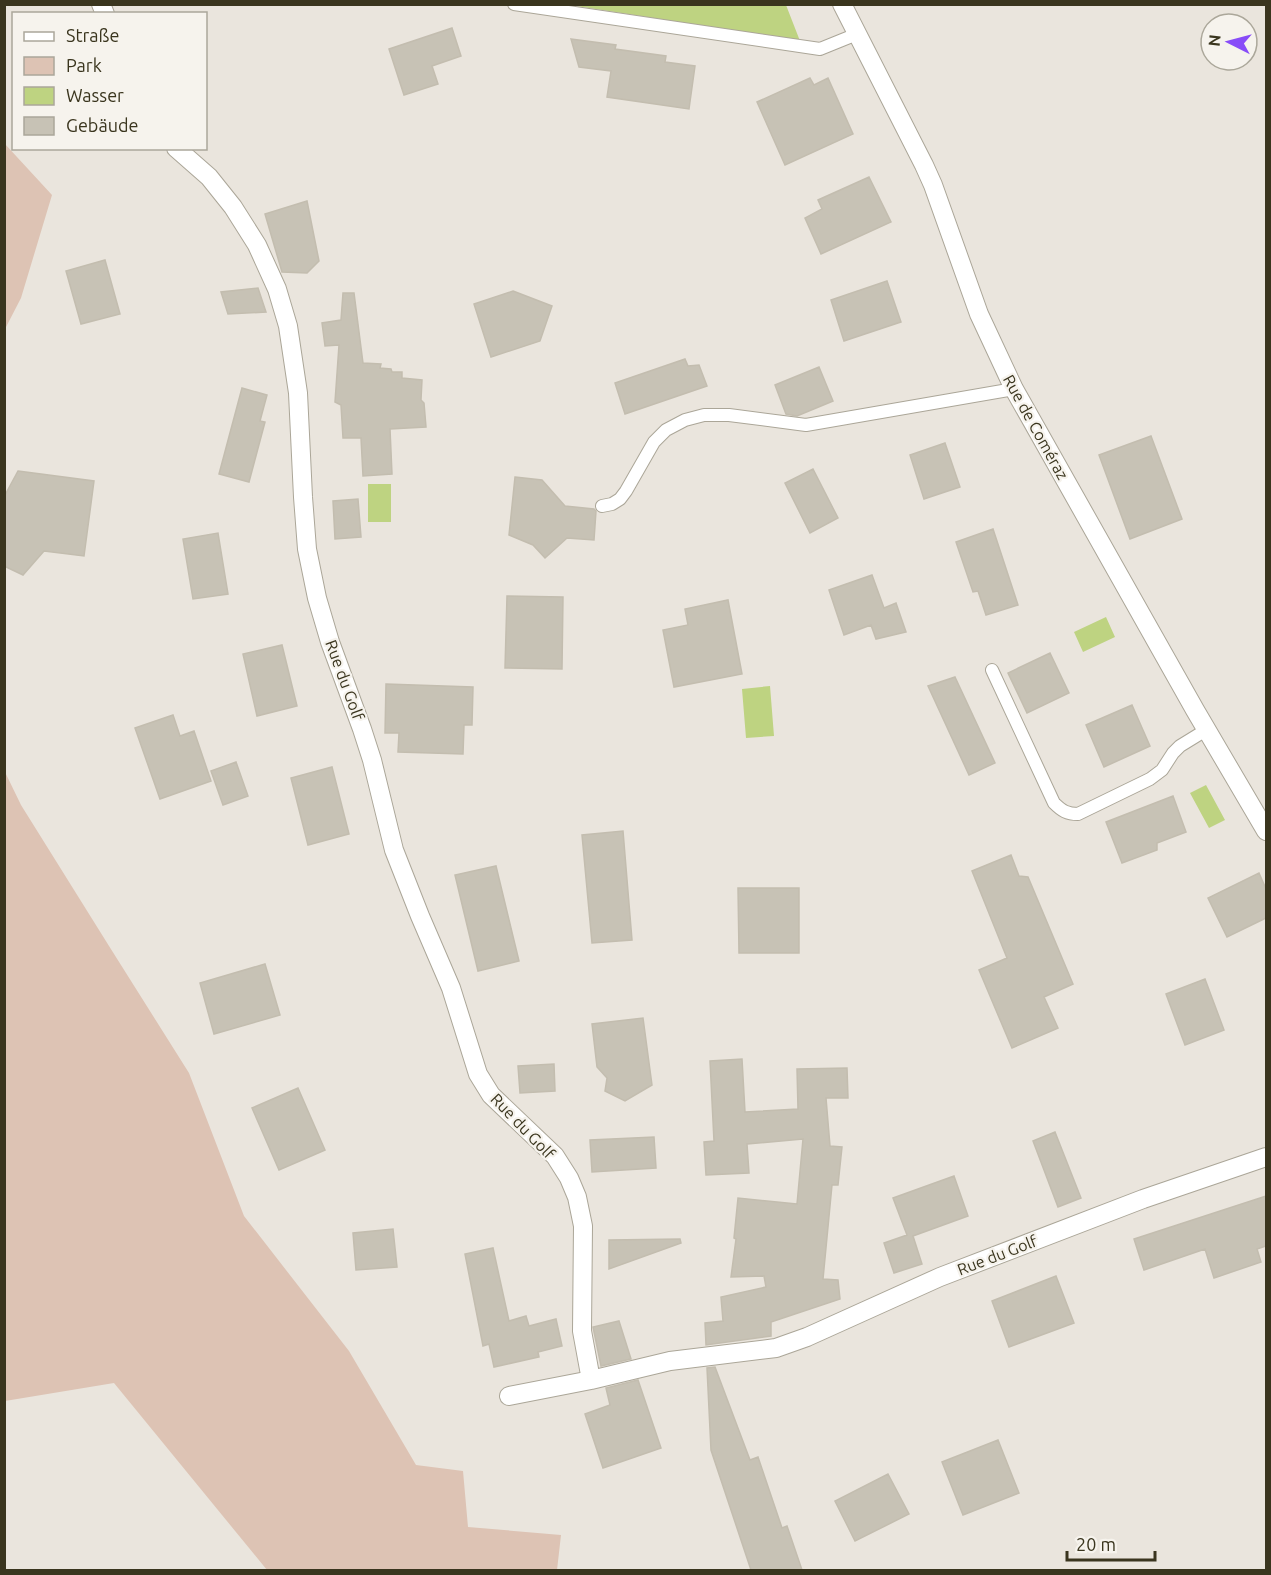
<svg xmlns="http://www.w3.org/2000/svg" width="1271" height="1575" font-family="Ubuntu,sans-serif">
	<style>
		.green { fill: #ddc3b4 }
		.water { fill: #bed381 }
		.building { fill: #c7c2b5; stroke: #c3bdaf; stroke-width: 1.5 }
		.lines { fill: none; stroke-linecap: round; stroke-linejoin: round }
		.lane-casing { stroke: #aba698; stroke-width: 14 }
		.street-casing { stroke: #aba698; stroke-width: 20 }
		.lane { stroke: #fff; stroke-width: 12 }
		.street { stroke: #fff; stroke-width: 18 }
		.labels { text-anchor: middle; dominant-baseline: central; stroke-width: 4.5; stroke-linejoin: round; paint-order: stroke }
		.street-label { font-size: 16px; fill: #3a351e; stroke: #f6f3ed }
	</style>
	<rect width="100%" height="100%" fill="#eae5dd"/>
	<path class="green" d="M 5,144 L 52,195 L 21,298 L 5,329 Z
		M 4,770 L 21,805 L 109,946 L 189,1073 L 244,1216 L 349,1351 L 416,1465 L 463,1471 L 468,1527 L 561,1535 L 557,1570 L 267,1570 L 114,1383 L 5,1401 Z"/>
	<path class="water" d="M 570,5 L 786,5 L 800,41 Z
		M 368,484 L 391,484 L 391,522 L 368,522 Z
		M 1106,617 L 1115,637 L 1083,652 L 1074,632 Z
		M 770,686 L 774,736 L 746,738 L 742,689 Z
		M 1206,785 L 1225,820 L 1209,828 L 1190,793 Z"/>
	<path class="building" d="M 452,28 L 461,56 L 432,66 L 438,84 L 404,95 L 389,49 Z
		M 571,39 L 616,45 L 615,49 L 666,56 L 665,62 L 695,66 L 689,109 L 607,97 L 611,71 L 579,67 Z
		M 810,78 L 814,85 L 828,78 L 853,134 L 785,165 L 757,102 Z
		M 869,177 L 891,222 L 821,254 L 805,218 L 822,209 L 818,200 Z
		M 307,201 L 319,261 L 307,273 L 282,272 L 265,214 Z
		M 105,260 L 120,314 L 81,324 L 66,271 Z
		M 887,281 L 901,322 L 844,341 L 831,300 Z
		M 258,288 L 266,312 L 228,314 L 221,292 Z
		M 513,291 L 552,306 L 540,341 L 491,357 L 474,304 Z
		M 343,293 L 354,293 L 363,363 L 381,364 L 380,368 L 391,369 L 392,372 L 402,372 L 402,378 L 422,380 L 421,400 L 424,403 L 426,427 L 390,429 L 392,474 L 363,476 L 361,438 L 343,438 L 341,405 L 335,402 L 339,345 L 325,346 L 322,323 L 341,320 Z
		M 685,359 L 688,366 L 699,365 L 707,386 L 625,414 L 615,383 Z
		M 819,367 L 833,401 L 797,416 L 786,414 L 775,385 Z
		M 242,388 L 267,395 L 260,421 L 265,422 L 249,482 L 219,474 Z
		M 1151,436 L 1182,519 L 1130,539 L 1099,455 Z
		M 945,443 L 960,487 L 924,499 L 910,455 Z
		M 813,469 L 838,518 L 810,533 L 785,483 Z
		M 18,471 L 94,481 L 84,556 L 44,551 L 23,575 L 4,566 L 4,497 Z
		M 515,477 L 542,480 L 565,506 L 594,509 L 596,511 L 594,540 L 567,538 L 545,558 L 533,545 L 509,535 Z
		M 358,499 L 361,537 L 335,539 L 333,501 Z
		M 993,529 L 1018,605 L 986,615 L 978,591 L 973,592 L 956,542 Z
		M 218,533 L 228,594 L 193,599 L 183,539 Z
		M 872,575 L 884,608 L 896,603 L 906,632 L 876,639 L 871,625 L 844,635 L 829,590 Z
		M 507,596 L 563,597 L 562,669 L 505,668 Z
		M 728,600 L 742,674 L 674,687 L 663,630 L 688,625 L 685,609 Z
		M 282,645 L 297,706 L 257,716 L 243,654 Z
		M 1050,653 L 1069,693 L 1027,713 L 1008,673 Z
		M 955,677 L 995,763 L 969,775 L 928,686 Z
		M 386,684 L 473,687 L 472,725 L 464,725 L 463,754 L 398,752 L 399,733 L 385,733 Z
		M 1132,705 L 1150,746 L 1104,767 L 1086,725 Z
		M 173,715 L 180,736 L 194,731 L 211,781 L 160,799 L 135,728 Z
		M 236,762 L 248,796 L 223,805 L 211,771 Z
		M 332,767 L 349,834 L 308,845 L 291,778 Z
		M 1173,796 L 1186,832 L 1157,843 L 1157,850 L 1122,863 L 1106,822 Z
		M 623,831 L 632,940 L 592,943 L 582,835 Z
		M 1011,855 L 1019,876 L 1028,877 L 1073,984 L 1044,997 L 1058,1028 L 1012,1048 L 979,970 L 1007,958 L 972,871 Z
		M 496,866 L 519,961 L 478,971 L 455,875 Z
		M 1259,873 L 1266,889 L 1266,918 L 1227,937 L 1208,898 Z
		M 738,888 L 799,888 L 799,953 L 739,953 Z
		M 265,964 L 280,1015 L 214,1034 L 200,983 Z
		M 1205,979 L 1224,1030 L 1185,1045 L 1166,994 Z
		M 643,1018 L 652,1085 L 625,1101 L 605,1091 L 607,1078 L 597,1067 L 592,1024 Z
		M 742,1059 L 745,1112 L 798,1109 L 797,1069 L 847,1068 L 848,1098 L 826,1098 L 830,1146 L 842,1147 L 838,1185 L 832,1185 L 823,1279 L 838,1280 L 840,1299 L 771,1322 L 771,1336 L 706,1345 L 705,1323 L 723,1321 L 721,1297 L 766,1287 L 764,1276 L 731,1277 L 736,1239 L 734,1238 L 738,1198 L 797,1204 L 803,1139 L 747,1144 L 749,1173 L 706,1175 L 704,1142 L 714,1141 L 710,1061 Z
		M 554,1064 L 555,1091 L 520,1093 L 518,1066 Z
		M 298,1088 L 325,1150 L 279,1170 L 252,1108 Z
		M 1055,1132 L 1081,1198 L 1058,1207 L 1033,1141 Z
		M 654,1137 L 656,1168 L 592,1172 L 590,1140 Z
		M 954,1176 L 968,1216 L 913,1236 L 922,1264 L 894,1273 L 884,1243 L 907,1235 L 893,1198 Z
		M 1266,1196 L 1266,1246 L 1257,1249 L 1261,1262 L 1214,1278 L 1205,1249 L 1144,1270 L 1134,1239 Z
		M 393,1229 L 397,1267 L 356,1270 L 353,1233 Z
		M 680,1239 L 681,1243 L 609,1269 L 609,1240 Z
		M 493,1248 L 509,1321 L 526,1316 L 529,1326 L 556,1319 L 562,1346 L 538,1352 L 539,1357 L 494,1367 L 489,1344 L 483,1346 L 465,1254 Z
		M 1056,1276 L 1074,1323 L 1009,1347 L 992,1301 Z
		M 619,1321 L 631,1359 L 601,1366 L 593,1327 Z
		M 715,1367 L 750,1460 L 758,1457 L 782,1528 L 787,1526 L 802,1570 L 751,1570 L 711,1450 L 707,1368 Z
		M 638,1380 L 661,1448 L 603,1468 L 585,1414 L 610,1405 L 606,1388 Z
		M 998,1440 L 1019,1493 L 963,1515 L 942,1462 Z
		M 888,1474 L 909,1514 L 855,1541 L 835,1501 Z"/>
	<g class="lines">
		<defs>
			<path id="lane" d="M 514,4 L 820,49 L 857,34
				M 602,506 L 612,504 L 620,499 L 626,491 L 654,442 L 666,430 L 685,420 L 704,415 L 729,415 L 806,425 L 1014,389
				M 992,670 L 1054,803 C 1062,811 1067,814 1078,814 L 1150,779 L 1162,770 L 1173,753 L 1180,746 L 1206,730"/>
			<path id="street" d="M 101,4 L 105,14
				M 842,4 L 924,165 L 933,185 L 979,314 L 1014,389 L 1195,710 L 1266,831
				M 176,148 L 209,177 L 233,207 L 257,245 L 277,289 L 288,326 L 298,393 L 303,497 L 307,549 L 317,598 L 330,642 L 362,729 L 372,760 L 394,850 L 420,916 L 451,988 L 478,1074 L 491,1095 L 555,1156 L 569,1178 L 577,1197 L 583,1226 L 582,1331 L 591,1380 L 670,1361 L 776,1348 L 807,1337 L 940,1277 L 1143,1199 L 1266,1157
				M 509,1396 L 591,1380"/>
		</defs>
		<use href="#lane" class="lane-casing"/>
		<use href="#street" class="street-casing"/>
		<use href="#lane" class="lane"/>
		<use href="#street" class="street"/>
	</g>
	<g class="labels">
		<g class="street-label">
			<text transform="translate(1036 427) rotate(61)">Rue de Coméraz</text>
			<text transform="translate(345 680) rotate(70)">Rue du Golf</text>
			<text transform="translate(523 1126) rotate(46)">Rue du Golf</text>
			<text transform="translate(997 1255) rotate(-21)">Rue du Golf</text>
		</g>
	</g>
	<rect width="1271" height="1575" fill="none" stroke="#3a351e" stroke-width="12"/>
	<rect x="12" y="12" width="195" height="138" fill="#f6f3ed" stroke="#aba79a" stroke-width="1.5"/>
	<rect x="24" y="32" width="30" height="9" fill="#ffffff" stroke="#aba79a" stroke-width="1.5"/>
	<text x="66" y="42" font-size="18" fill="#3a351e">Straße</text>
	<rect x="24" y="57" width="30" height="18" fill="#ddc3b4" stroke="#aba79a" stroke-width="1.5"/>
	<text x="66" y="72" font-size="18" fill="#3a351e">Park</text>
	<rect x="24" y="87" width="30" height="18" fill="#bed381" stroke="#aba79a" stroke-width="1.5"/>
	<text x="66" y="102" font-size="18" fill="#3a351e">Wasser</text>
	<rect x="24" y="117" width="30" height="18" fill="#c7c2b5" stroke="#aba79a" stroke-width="1.5"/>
	<text x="66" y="132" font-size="18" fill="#3a351e">Gebäude</text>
	<g transform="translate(1229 42) rotate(276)"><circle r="28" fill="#f6f3ed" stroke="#aba79a" stroke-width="1.5"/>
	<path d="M0-4.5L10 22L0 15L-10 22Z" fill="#884cf8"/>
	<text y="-9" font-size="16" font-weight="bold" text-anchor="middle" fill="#3a351e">N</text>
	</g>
	<path d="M1067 1551v9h88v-9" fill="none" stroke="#3a351e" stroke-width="3"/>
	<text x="1076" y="1551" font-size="18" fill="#3a351e" stroke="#f6f3ed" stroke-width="4.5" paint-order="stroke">20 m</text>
</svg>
